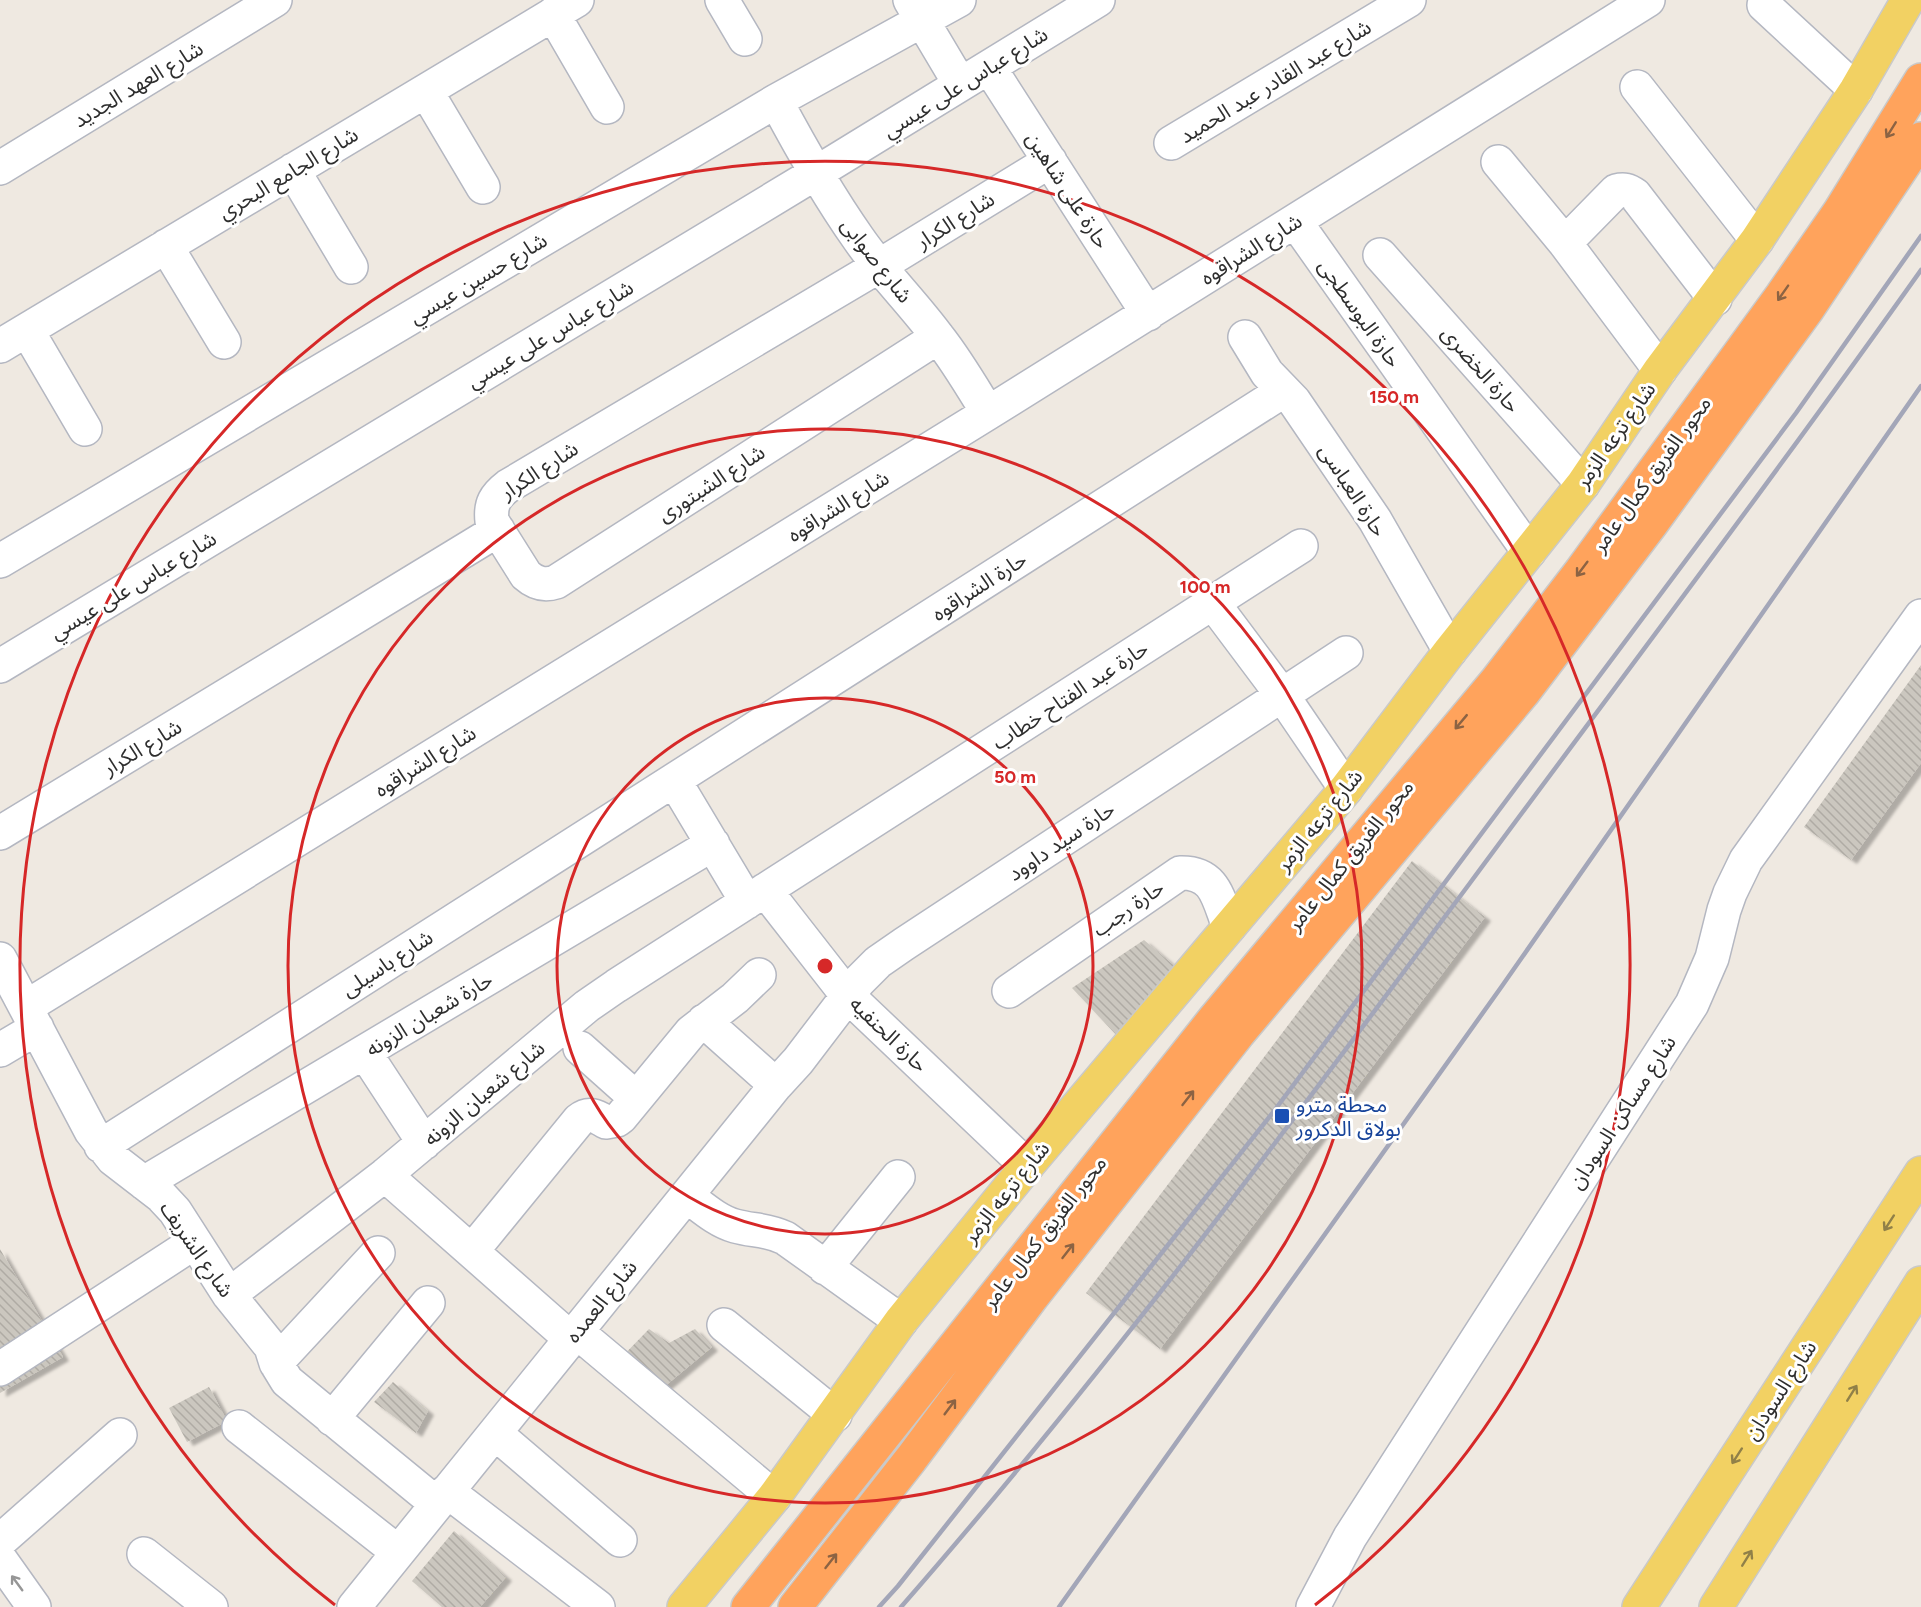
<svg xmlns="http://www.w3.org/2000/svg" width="1921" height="1607" font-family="Figtree,'Noto Sans Arabic',sans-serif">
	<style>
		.building { fill: url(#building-back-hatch); filter: url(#shadow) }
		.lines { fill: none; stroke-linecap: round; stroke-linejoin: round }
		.minor-casing { stroke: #b4b7c1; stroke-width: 36 }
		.major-casing { stroke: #c9c9c9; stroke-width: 36 }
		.highway-casing { stroke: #c9c9c9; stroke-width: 36 }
		.minor { stroke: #fff; stroke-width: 33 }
		.major { stroke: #f2d163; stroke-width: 33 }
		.highway { stroke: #ffa35c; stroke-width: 33 }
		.rail { stroke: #a3a6b8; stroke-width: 4.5 }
		.oneway { stroke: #8c6343 }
		.oneway2 { stroke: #908048 }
		.oneway3 { stroke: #969696 }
		.ring { fill: none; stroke: #d62828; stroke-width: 3 }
		.transit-dot { fill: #1a4fb4; stroke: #fff; stroke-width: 2 }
		.labels { text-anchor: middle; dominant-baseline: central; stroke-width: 6; stroke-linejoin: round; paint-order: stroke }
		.street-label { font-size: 21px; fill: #2e2e2e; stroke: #fff }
		.transit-label { font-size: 21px; fill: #164399; stroke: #fff; text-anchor: start }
		.centre { fill: #d62828; stroke: #fff; stroke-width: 3 }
		.ring-label { font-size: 18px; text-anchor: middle; font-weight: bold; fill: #d62828; stroke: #fff; stroke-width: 6; stroke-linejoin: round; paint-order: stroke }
	</style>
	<defs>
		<pattern id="building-back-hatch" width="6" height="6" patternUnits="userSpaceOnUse" patternTransform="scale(1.5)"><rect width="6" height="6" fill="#cbc7bf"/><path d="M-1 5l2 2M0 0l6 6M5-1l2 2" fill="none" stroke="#afaba4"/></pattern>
		<filter id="shadow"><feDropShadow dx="6" dy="4" stdDeviation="1.5" flood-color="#0004"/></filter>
	</defs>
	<rect width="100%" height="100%" fill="#efe9e1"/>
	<path class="building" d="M 1921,665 L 1921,763 L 1851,860 L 1804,827 Z
		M 1412,861 L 1485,917 L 1160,1349 L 1086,1293 Z
		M 1144,940 L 1178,969 L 1121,1040 L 1072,988 Z
		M 0,1249 L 63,1357 L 0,1393 Z
		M 649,1329 L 669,1343 L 695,1329 L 712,1347 L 653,1396 L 615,1364 Z
		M 393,1382 L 428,1411 L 416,1433 L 374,1402 Z
		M 209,1387 L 227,1421 L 187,1442 L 169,1408 Z
		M 454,1531 L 506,1577 L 480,1607 L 442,1607 L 412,1581 Z"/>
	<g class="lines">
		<defs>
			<path id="minor" d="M 722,0 L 745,39
				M 910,0 L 960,84
				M 1764,5 L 1856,90
				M 553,14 L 607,107
				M 989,67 L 1148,314
				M 1637,87 L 1757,240
				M 426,91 L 483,187
				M 776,101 C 801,148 827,194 858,238 C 882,273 913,303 938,337 C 957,361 972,387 988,413
				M 1171,143 L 1409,0
				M 1498,162 L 1565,243 L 1660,370
				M 0,168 L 275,0
				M 293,170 L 351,267
				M 1295,221 L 1529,552
				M 1565,243 L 1616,191 C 1624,189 1628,190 1635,195 L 1715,299
				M 166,246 L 224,342
				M 1380,255 L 1583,484
				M 27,330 L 85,429
				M 938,337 L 556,582 C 544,586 535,583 526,575 L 492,521 C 490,504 495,496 508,486 L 879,266 L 1050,161
				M 1245,337 L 1267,373 L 1294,401 L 1375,520 L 1450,651
				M 0,346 L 577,0
				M 0,561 L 776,101 L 959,0
				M 1213,603 L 1282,695 L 1346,789
				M 0,666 L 816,173 L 1098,0
				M 674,780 L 747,902
				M 0,833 L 498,530
				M 765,890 L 847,995 L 1027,1166
				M 0,959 L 91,1131 L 113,1159 L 161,1196 L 175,1211 L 229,1295 L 271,1347 L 276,1363 L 287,1381 L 437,1504
				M 1009,991 L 1180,873 C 1216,872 1218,899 1229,927
				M 26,1007 L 988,413 L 1648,0
				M 704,1021 L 776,1085
				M 580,1048 L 636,1098
				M 0,1050 L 37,1028
				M 365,1053 L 424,1143
				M 101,1146 L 1283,391
				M 385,1175 L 571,1339
				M 144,1183 L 713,844
				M 687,1196 C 702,1207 717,1221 735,1226 C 753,1231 766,1229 785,1238 L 901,1321
				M 472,1251 L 579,1120 C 589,1112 596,1116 606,1122 L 617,1120 L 621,1117 L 691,1032 L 735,998 L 759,975
				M 825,1268 L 898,1177
				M 229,1295 L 385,1175 L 587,1006 L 616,986 L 1301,546
				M 724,1325 L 835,1415
				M 577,1332 L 774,1497
				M 276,1363 L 378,1253
				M 0,1369 L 195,1242
				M 332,1419 L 428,1303
				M 239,1427 L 398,1552
				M 495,1433 L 620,1540
				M 447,1491 L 598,1607
				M 0,1541 L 120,1435
				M 144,1554 L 211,1607
				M 0,1559 L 34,1607
				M 354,1607 L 776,1085 L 798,1061 L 859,981 L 878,962 L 904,944 L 1346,653
				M 1313,1607 L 1350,1537 L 1692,1004 L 1712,958 L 1724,910 L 1730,893 L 1746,860 L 1921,616"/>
			<path id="major" d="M 684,1607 L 774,1497 L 901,1321 L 1027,1166 L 1346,789 L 1450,651 L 1583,484 L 1660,370 L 1757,240 L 1856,90 L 1908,0
				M 1639,1607 L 1921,1173
				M 1716,1607 L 1921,1283"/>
			<path id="highway" d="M 748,1607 L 1215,1018 L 1497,680 L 1581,571 L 1782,295 L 1840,211 L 1921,80
				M 795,1607 L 911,1459 L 1032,1297 L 1238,1034 L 1523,693 L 1652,523 L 1807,310 L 1921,139"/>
		</defs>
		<use href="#minor" class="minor-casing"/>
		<use href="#major" class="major-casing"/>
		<use href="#highway" class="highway-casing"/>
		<use href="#minor" class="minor"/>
		<use href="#major" class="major"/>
		<use href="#highway" class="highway"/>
		<path class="rail" d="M 879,1607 L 898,1586 L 1274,1111 L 1796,413 L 1921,236
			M 901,1607 C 1103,1376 1287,1129 1470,883 C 1621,679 1774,477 1921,270
			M 1059,1607 L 1502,986 L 1921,386"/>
	</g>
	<defs><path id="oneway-shaft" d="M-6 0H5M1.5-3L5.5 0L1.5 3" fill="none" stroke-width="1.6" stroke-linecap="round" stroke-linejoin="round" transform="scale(1.5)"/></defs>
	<g class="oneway">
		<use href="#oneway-shaft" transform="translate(1891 130) rotate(122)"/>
		<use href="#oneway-shaft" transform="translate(1783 293) rotate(125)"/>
		<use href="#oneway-shaft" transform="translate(1582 569) rotate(127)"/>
		<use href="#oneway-shaft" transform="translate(1461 722) rotate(130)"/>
		<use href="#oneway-shaft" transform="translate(1188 1098) rotate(-52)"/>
		<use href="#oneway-shaft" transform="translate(1068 1251) rotate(-52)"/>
		<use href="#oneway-shaft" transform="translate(950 1407) rotate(-53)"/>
		<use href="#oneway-shaft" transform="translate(831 1561) rotate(-52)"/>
	</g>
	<g class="oneway2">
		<use href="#oneway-shaft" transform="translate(1889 1223) rotate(123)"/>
		<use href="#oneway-shaft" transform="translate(1852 1393) rotate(-58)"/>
		<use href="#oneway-shaft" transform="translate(1737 1456) rotate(123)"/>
		<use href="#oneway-shaft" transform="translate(1747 1558) rotate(-58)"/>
	</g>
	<use class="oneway3" href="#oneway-shaft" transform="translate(17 1583) rotate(-126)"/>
	<g class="ring">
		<circle cx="825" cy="966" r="268"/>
		<circle cx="825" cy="966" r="537"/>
		<path d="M335 1605A805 805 0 1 1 1315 1605"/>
	</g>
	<rect class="transit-dot" x="1274" y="1108" width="16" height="16" rx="3"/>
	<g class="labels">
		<g class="street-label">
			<text transform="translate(1275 81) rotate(-31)">شارع عبد القادر عبد الحميد</text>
			<text transform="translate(965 82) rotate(-32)">شارع عباس على عيسي</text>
			<text transform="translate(138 84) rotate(-31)">شارع العهد الجديد</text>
			<text transform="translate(288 173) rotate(-31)">شارع الجامع البحري</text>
			<text transform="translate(1068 190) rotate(57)">حارة على شاهين</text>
			<text transform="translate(955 220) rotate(-32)">شارع الكرار</text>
			<text transform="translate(1251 249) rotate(-32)">شارع الشراقوه</text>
			<text transform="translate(877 260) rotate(52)">شارع صوابى</text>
			<text transform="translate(478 278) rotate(-31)">شارع حسين عيسي</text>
			<text transform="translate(1360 313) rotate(55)">حارة البوسطجى</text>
			<text transform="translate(550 334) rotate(-31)">شارع عباس على عيسي</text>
			<text transform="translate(1481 369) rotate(49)">حارة الخضرى</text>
			<text transform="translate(1615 435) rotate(-55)">شارع ترعه الزمر</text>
			<text transform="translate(539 470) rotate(-33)">شارع الكرار</text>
			<text transform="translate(1651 474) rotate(-54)">محور الفريق كمال عامر</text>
			<text transform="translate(711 483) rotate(-33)">شارع الشبتورى</text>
			<text transform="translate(1353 490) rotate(57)">حارة العباسى</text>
			<text transform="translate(838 506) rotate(-32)">شارع الشراقوه</text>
			<text transform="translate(133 585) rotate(-31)">شارع عباس على عيسي</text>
			<text transform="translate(979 586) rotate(-33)">حارة الشراقوه</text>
			<text transform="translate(1070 695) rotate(-33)">حارة عبد الفتاح خطاب</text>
			<text transform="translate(142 747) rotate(-31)">شارع الكرار</text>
			<text transform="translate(425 761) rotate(-32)">شارع الشراقوه</text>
			<text transform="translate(1319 820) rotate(-51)">شارع ترعه الزمر</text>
			<text transform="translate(1061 841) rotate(-34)">حارة سيد داوود</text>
			<text transform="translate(1350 855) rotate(-51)">محور الفريق كمال عامر</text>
			<text transform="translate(1128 908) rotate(-35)">حارة رجب</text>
			<text transform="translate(387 963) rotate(-33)">شارع باسيلى</text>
			<text transform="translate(429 1014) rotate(-31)">حارة شعبان الزونه</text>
			<text transform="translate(889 1034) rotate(44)">حارة الحنفيه</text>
			<text transform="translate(484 1093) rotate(-40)">شارع شعبان الزونه</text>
			<text transform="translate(1622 1112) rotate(-57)">شارع مساكن السودان</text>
			<text transform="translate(1006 1192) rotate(-51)">شارع ترعه الزمر</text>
			<text transform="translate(1044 1232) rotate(-52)">محور الفريق كمال عامر</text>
			<text transform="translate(197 1249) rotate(55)">شارع الشريف</text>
			<text transform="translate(601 1301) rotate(-51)">شارع العمده</text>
			<text transform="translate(1780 1390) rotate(-57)">شارع السودان</text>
		</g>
		<g class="transit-label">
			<text x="1296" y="1104">محطة مترو<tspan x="1296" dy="24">بولاق الدكرور</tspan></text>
		</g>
	</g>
	<circle cx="825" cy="966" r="9" class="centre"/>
	<g class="ring-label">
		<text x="1394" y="403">150 m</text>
		<text x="1205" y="593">100 m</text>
		<text x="1015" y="783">50 m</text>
	</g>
</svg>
